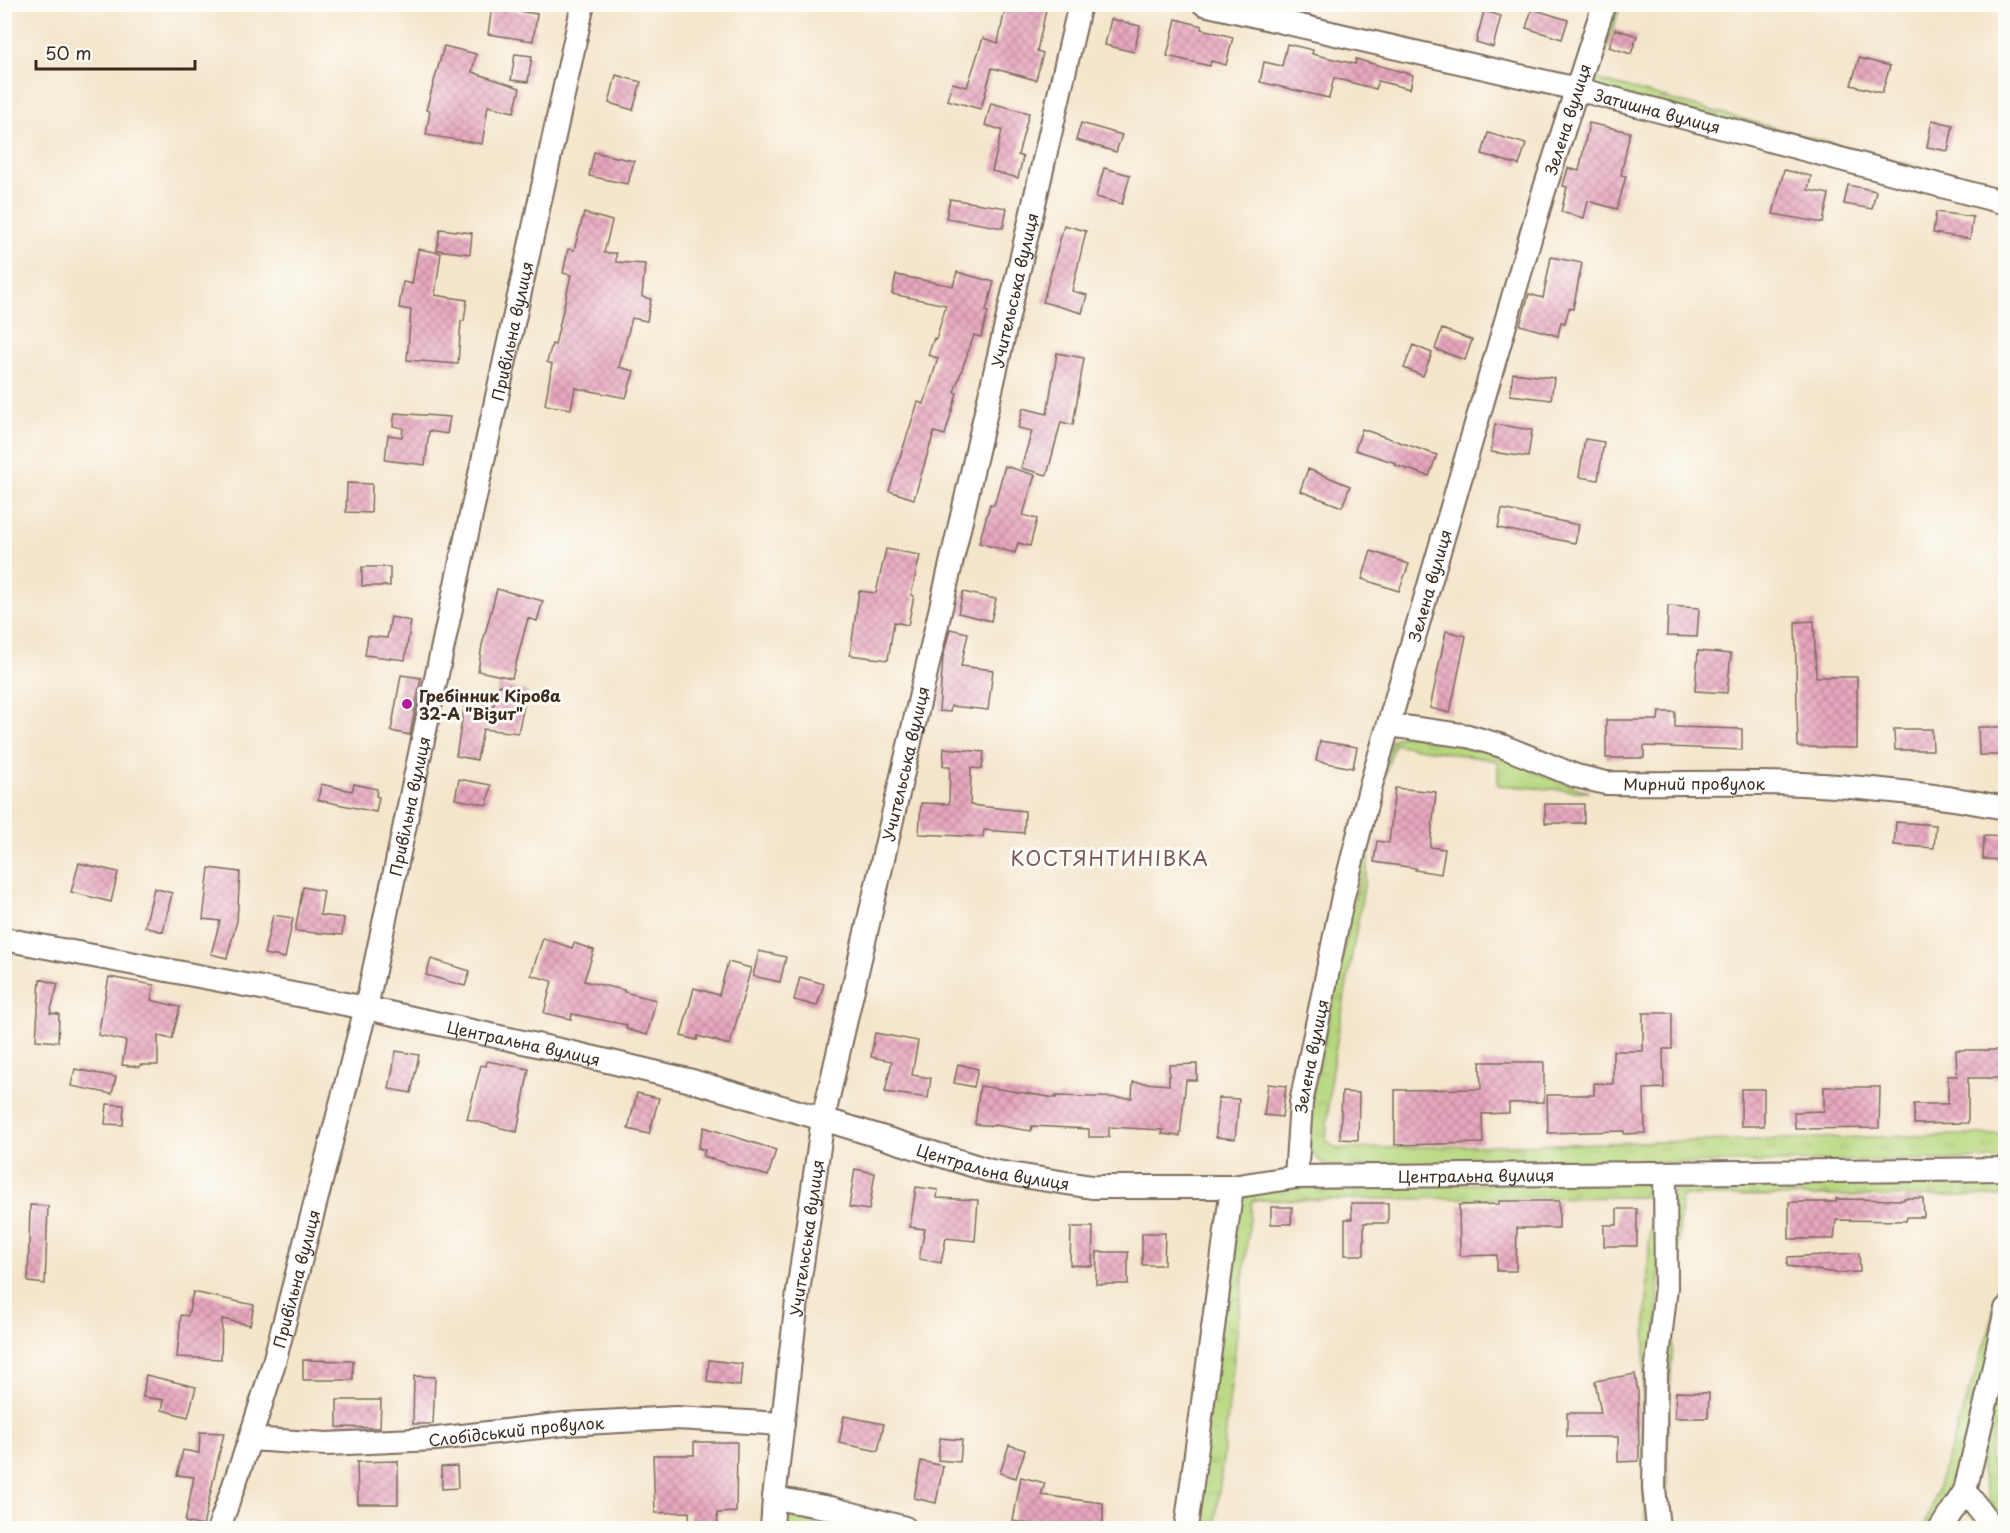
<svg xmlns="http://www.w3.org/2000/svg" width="2010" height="1533" font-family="'Playpen Sans',sans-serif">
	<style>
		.grass { fill: url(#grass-tufts); stroke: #79804e; stroke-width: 1.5 }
		.building { fill: url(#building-cross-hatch) }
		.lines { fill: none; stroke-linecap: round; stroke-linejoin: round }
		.minor-casing { stroke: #7c6b5b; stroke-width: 26 }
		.minor { stroke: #fff; stroke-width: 22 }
		.poi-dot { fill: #b5179e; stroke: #fdfcf7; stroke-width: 2 }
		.labels { text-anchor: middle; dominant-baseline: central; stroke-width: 6; stroke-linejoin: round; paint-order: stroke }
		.street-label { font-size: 16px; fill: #3b2a1e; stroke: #fdfcf7 }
		.poi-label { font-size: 16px; font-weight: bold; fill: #3b2a1e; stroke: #fdfcf7; text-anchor: start }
		.quarter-label { font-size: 20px; letter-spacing: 1.5px; fill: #785657; stroke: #fdfcf7 }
	</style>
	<defs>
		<pattern id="grass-tufts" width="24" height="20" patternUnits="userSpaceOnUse" patternTransform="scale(1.5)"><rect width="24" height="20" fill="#b7d77e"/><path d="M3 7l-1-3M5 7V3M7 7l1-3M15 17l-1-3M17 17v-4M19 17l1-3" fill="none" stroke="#9eb96c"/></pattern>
		<pattern id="building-cross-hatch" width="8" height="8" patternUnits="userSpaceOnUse" patternTransform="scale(1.5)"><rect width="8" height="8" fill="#e8a7c0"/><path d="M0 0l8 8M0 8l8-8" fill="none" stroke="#bd889b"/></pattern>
	</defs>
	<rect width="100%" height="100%" fill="#fdfcf7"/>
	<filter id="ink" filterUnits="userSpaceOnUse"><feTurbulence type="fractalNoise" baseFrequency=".0167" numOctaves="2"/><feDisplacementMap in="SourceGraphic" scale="12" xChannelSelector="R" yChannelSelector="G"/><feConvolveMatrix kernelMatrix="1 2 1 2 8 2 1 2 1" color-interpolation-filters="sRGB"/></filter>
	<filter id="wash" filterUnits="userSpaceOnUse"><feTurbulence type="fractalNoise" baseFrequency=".008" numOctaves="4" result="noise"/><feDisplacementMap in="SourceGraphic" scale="24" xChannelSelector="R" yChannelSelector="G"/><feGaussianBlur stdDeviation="1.35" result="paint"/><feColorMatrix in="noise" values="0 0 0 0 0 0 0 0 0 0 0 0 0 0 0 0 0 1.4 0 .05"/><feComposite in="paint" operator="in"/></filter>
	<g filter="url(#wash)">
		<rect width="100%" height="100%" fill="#f4e5cb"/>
		<path class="grass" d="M 1608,5 L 1621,5 L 1596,79 L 1934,171 L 2005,185 L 2005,197 L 1589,86 Z
			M 1405,734 L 1477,746 L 1547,777 L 1589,792 L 1498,785 L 1498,761 L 1394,744 L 1380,795 L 1331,1075 L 1326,1140 L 1336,1149 L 2006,1134 L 2005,1159 L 1331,1167 C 1322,1163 1312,1156 1309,1146 C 1303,1122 1319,1068 1324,1043 C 1345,941 1367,840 1391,740 Z
			M 2005,1175 L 2005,1196 L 1685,1196 L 1681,1199 L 1667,1444 L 1667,1509 L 1671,1528 L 1663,1528 L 1661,1516 L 1673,1181 Z
			M 1660,1181 L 1655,1528 L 1645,1528 L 1642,1420 L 1651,1197 L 1252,1200 L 1215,1528 L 1191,1528 L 1237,1200 L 1247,1190 L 1343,1186 Z
			M 2005,1248 L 2005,1291 L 1995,1337 L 1961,1467 L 1933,1528 L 1924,1528 L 1990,1328 Z
			M 2005,1341 L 2005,1392 L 1989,1456 L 2005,1503 L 2005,1528 L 1989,1500 L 1980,1464 Z
			M 807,1509 L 892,1528 L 776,1528 C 782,1514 792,1513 807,1509 Z"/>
		<g id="blocks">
			<path class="building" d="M 1006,4 L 1017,4 L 1046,10 L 1037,51 L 1043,53 L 1036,80 L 992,68 L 981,109 L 947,100 L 952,83 L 967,87 L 983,38 L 998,43 Z
				M 492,7 L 537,14 L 533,41 L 488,34 Z
				M 1532,9 L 1568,20 L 1562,39 L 1526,28 Z
				M 1484,11 L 1501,16 L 1493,47 L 1476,42 Z
				M 1111,19 L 1140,26 L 1134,52 L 1105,45 Z
				M 1176,19 L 1202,26 L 1201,29 L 1233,37 L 1226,65 L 1211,61 L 1210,66 L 1167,56 Z
				M 1615,29 L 1637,36 L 1631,54 L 1609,47 Z
				M 1287,44 L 1313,50 L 1312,54 L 1355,64 L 1356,59 L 1413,75 L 1410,89 L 1378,81 L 1376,89 L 1334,78 L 1329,98 L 1260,82 L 1264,62 L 1282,66 Z
				M 444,46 L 476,54 L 472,72 L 520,88 L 514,112 L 488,106 L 482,144 L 426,135 L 430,111 L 426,110 Z
				M 515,54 L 532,56 L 528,82 L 511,80 Z
				M 1859,58 L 1890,66 L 1882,93 L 1851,85 Z
				M 616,75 L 641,82 L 633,110 L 609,103 Z
				M 991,103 L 1029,113 L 1018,155 L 1023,157 L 1018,178 L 992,171 L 1002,130 L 985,125 Z
				M 1932,120 L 1953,125 L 1948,151 L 1927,147 Z
				M 1081,123 L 1122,135 L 1116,152 L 1076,140 Z
				M 1589,123 L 1630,132 L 1621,175 L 1626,176 L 1617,209 L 1588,201 L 1584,218 L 1561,212 L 1567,187 L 1563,186 L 1568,168 L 1579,171 Z
				M 1488,133 L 1526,144 L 1519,165 L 1482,154 Z
				M 594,152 L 634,161 L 628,184 L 589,176 Z
				M 1104,168 L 1130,175 L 1122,204 L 1096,197 Z
				M 1784,170 L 1811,176 L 1808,190 L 1829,194 L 1823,223 L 1773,214 Z
				M 1848,185 L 1876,191 L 1872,209 L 1844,204 Z
				M 950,199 L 1007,208 L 1003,228 L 946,218 Z
				M 1936,212 L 1973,217 L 1970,239 L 1933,233 Z
				M 584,213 L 612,221 L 604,253 L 616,253 L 616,262 L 645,264 L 642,297 L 651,299 L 647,321 L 632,318 L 619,367 L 634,371 L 626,398 L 575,388 L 571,409 L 545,405 L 552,364 L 547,362 L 552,344 L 555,345 L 571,275 L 563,273 L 568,249 L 574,250 Z
				M 1064,225 L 1086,231 L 1072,291 L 1087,295 L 1082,313 L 1043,302 Z
				M 440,229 L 472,233 L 470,254 L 437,250 Z
				M 418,249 L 441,253 L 435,295 L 467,300 L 464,321 L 461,321 L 458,364 L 407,360 L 411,310 L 399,308 L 403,282 L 412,284 Z
				M 1551,257 L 1582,263 L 1573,309 L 1569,308 L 1565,323 L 1561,322 L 1558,336 L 1520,325 L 1529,294 L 1543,298 Z
				M 957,272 L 994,282 L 986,311 L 988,312 L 981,337 L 974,335 L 954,392 L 957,393 L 945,435 L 934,432 L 914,499 L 889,491 L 918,402 L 924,404 L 938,358 L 928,355 L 934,338 L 936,339 L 946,305 L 892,294 L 896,275 L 953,286 Z
				M 1442,329 L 1472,340 L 1465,360 L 1435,349 Z
				M 1413,345 L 1432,353 L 1423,376 L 1404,368 Z
				M 1057,353 L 1084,358 L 1073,425 L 1061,422 L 1047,475 L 1021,468 L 1032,431 L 1018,428 L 1023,408 L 1047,414 Z
				M 1513,373 L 1554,378 L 1551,400 L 1510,395 Z
				M 395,413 L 450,417 L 447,434 L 429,431 L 425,465 L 385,460 L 388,435 L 402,437 L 403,428 L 393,426 Z
				M 1495,424 L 1532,430 L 1528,457 L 1491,452 Z
				M 1362,429 L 1437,455 L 1429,476 L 1395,465 L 1396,463 L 1355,450 Z
				M 1585,439 L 1604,442 L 1598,480 L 1579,477 Z
				M 1005,466 L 1035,475 L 1023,515 L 1037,519 L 1030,546 L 1018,543 L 1015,553 L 979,543 L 990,504 L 994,505 Z
				M 1308,469 L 1350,486 L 1342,507 L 1300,491 Z
				M 347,483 L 372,484 L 371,513 L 346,512 Z
				M 1502,509 L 1579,525 L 1575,543 L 1498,528 Z
				M 886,549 L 920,555 L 911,595 L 914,596 L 908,625 L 894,622 L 888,660 L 850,655 L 859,591 L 876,593 Z
				M 1371,551 L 1409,564 L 1399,591 L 1362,579 Z
				M 362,567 L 390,567 L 390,586 L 362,586 Z
				M 497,589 L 543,601 L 537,621 L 528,618 L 512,678 L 478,671 L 482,645 Z
				M 963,592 L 996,599 L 991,621 L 958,613 Z
				M 1668,606 L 1699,608 L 1697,637 L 1667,636 Z
				M 391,617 L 411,621 L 405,660 L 365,655 L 368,636 L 387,638 Z
				M 1814,621 L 1816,677 L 1857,677 L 1857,748 L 1798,747 L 1795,622 Z
				M 950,629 L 968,633 L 961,666 L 993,670 L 988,710 L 951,706 L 950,712 L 939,711 L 943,657 Z
				M 1446,631 L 1466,636 L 1450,713 L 1430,708 Z
				M 1698,651 L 1731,654 L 1727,693 L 1695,691 Z
				M 401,675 L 421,678 L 410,735 L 391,731 Z
				M 499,685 L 527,692 L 518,733 L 483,729 L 477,760 L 456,756 L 465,702 L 493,707 Z
				M 1659,712 L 1675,712 L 1675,727 L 1742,729 L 1742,750 L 1644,746 L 1644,758 L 1606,758 L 1606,720 L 1658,720 Z
				M 1978,727 L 2006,727 L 2006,755 L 1979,755 Z
				M 1894,729 L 1932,729 L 1933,750 L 1895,750 Z
				M 1320,741 L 1357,747 L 1353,768 L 1316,761 Z
				M 944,748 L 984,752 L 982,769 L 971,768 L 970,805 L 1025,811 L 1024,833 L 984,830 L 983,837 L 919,834 L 921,803 L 949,804 L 950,766 L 943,766 Z
				M 459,779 L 491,785 L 487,805 L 455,799 Z
				M 321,784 L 352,791 L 354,784 L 377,789 L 376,796 L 379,797 L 376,812 L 318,800 Z
				M 1395,788 L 1436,792 L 1430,847 L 1445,849 L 1441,874 L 1415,870 L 1416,868 L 1374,862 L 1377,841 L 1389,843 Z
				M 1545,804 L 1584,804 L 1584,823 L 1545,823 Z
				M 1896,822 L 1936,825 L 1934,848 L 1894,845 Z
				M 1984,836 L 2006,837 L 2006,860 L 1983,859 Z
				M 79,863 L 118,872 L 111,902 L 71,892 Z
				M 209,868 L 240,872 L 237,921 L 227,958 L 211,954 L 220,921 L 203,919 Z
				M 303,887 L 324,891 L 320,915 L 344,918 L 342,935 L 295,931 Z
				M 154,888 L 172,893 L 163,932 L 145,927 Z
				M 273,915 L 293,918 L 285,958 L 264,954 Z
				M 543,938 L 572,948 L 574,943 L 594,950 L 584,981 L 624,990 L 624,992 L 656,1000 L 647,1035 L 626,1029 L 627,1025 L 572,1014 L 571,1019 L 544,1013 L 552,981 L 531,975 Z
				M 759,951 L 786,957 L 780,982 L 753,976 Z
				M 431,959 L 470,971 L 465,986 L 426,975 Z
				M 728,962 L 751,968 L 730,1045 L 698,1036 L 697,1040 L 681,1036 L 694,988 L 719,995 Z
				M 109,977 L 154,985 L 151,1000 L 180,1007 L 172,1039 L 158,1036 L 158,1065 L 140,1065 L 140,1067 L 122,1065 L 126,1041 L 98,1035 Z
				M 800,977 L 824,984 L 817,1006 L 794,1000 Z
				M 40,979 L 58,984 L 50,1013 L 59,1014 L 58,1042 L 36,1040 Z
				M 1643,1013 L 1672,1013 L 1672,1049 L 1663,1049 L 1664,1088 L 1644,1089 L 1645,1133 L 1624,1134 L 1624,1131 L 1548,1133 L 1547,1095 L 1594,1095 L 1594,1083 L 1613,1084 L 1613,1051 L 1643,1051 Z
				M 875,1033 L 918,1041 L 912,1075 L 931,1078 L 928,1098 L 885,1092 L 892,1061 L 871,1057 Z
				M 1956,1050 L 2006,1050 L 2006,1078 L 1968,1078 L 1968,1123 L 1914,1124 L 1914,1104 L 1948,1104 L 1948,1076 L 1957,1076 Z
				M 396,1051 L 419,1055 L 411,1093 L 389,1089 Z
				M 487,1061 L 529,1069 L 517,1132 L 467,1119 L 481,1065 L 486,1066 Z
				M 1480,1062 L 1544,1062 L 1544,1102 L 1509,1103 L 1509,1113 L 1482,1114 L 1483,1143 L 1395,1145 L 1395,1090 L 1481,1089 Z
				M 958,1064 L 978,1069 L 974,1087 L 954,1083 Z
				M 1197,1064 L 1197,1080 L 1186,1080 L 1180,1136 L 1162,1134 L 1163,1130 L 1109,1127 L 1109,1137 L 1089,1137 L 1089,1129 L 1032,1126 L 1031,1131 L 994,1125 L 994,1126 L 975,1124 L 980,1086 L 1056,1098 L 1056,1096 L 1132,1098 L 1133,1082 L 1169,1085 L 1169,1065 Z
				M 75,1069 L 116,1077 L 112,1094 L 71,1086 Z
				M 1268,1084 L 1286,1086 L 1282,1117 L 1264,1115 Z
				M 1824,1087 L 1880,1087 L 1879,1128 L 1795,1129 L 1794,1112 L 1824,1111 Z
				M 1741,1089 L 1764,1089 L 1764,1126 L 1741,1126 Z
				M 1342,1092 L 1359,1093 L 1358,1140 L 1340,1139 Z
				M 637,1093 L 659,1098 L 649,1134 L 628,1129 Z
				M 1218,1098 L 1239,1099 L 1235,1139 L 1216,1137 Z
				M 107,1104 L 124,1105 L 123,1125 L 105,1124 Z
				M 704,1127 L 776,1150 L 768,1176 L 703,1156 L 705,1150 L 698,1148 Z
				M 855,1169 L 875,1173 L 869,1210 L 849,1207 Z
				M 916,1187 L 938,1190 L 937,1198 L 978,1200 L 975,1241 L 946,1238 L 941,1263 L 919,1259 L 925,1229 L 910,1227 Z
				M 1904,1198 L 1923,1198 L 1924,1217 L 1907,1217 L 1906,1221 L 1836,1220 L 1834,1239 L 1789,1239 L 1789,1202 L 1836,1202 L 1836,1199 L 1904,1200 Z
				M 1499,1201 L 1559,1201 L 1559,1228 L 1517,1228 L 1516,1271 L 1497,1271 L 1497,1255 L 1460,1256 L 1459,1205 L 1499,1204 Z
				M 1351,1203 L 1388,1203 L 1388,1223 L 1364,1223 L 1364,1255 L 1345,1255 L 1345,1219 L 1352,1219 Z
				M 30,1205 L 48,1206 L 45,1284 L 28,1282 Z
				M 1271,1207 L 1292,1207 L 1291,1224 L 1271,1224 Z
				M 1617,1209 L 1637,1209 L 1637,1246 L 1604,1246 L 1604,1225 L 1617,1225 Z
				M 1071,1227 L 1093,1227 L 1092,1266 L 1070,1265 Z
				M 1142,1233 L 1165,1233 L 1164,1265 L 1142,1265 Z
				M 1097,1252 L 1128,1252 L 1128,1284 L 1096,1284 Z
				M 1859,1253 L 1860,1272 L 1837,1273 L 1787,1266 L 1788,1257 Z
				M 193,1292 L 254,1305 L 250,1325 L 222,1319 L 221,1359 L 177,1357 L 181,1315 L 188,1316 Z
				M 303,1360 L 353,1361 L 353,1380 L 303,1380 Z
				M 709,1360 L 742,1364 L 740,1386 L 707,1382 Z
				M 1635,1374 L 1638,1393 L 1639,1461 L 1618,1462 L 1618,1437 L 1567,1437 L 1567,1413 L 1601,1413 L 1595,1381 Z
				M 146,1375 L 196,1387 L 188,1417 L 162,1410 L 164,1400 L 143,1397 Z
				M 414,1376 L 435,1377 L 433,1424 L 413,1424 Z
				M 1676,1392 L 1709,1393 L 1708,1418 L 1675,1418 Z
				M 337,1400 L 381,1400 L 380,1428 L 337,1427 Z
				M 844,1416 L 884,1424 L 878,1451 L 839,1443 Z
				M 200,1432 L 224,1433 L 203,1526 L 185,1522 L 194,1477 L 177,1475 L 183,1450 L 199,1453 Z
				M 940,1438 L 962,1440 L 960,1462 L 938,1460 Z
				M 694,1442 L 737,1442 L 736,1512 L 717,1513 L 718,1528 L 690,1528 L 689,1512 L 655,1513 L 653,1455 L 694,1455 Z
				M 1009,1445 L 1025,1450 L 1016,1478 L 1000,1473 Z
				M 398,1461 L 398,1504 L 358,1504 L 357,1462 Z
				M 921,1461 L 943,1466 L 936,1503 L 914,1498 Z
				M 457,1466 L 458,1488 L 442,1489 L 441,1467 Z
				M 1021,1477 L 1045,1483 L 1041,1495 L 1103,1503 L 1103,1528 L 1051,1528 L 1013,1521 Z"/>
		</g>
	</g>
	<g filter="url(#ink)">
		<use href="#blocks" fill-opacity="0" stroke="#7c6b5b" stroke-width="1.5"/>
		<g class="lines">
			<defs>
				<g id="minor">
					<path id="s1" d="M 1204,4 L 1577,89 L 2006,203"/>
					<path id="s2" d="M 1389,725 L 1468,736 L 1502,746 L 1576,776 L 1606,783 C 1672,784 1737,781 1802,784 C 1871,787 1938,795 2006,808"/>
					<path id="s3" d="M 4,939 L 366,1008 L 569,1052 L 692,1081 L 823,1119 L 991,1171 L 1092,1187 L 1232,1187 L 1296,1177 L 2006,1169"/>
					<path id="s4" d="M 1296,1177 L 1301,1103 L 1343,896 L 1371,785 L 1543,194 L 1604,4"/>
					<path id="s5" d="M 250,1439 L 326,1444 L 436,1439 L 565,1424 L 676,1418 L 783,1424"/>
					<path d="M 1965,1491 L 1993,1528"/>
					<path d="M 774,1498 L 830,1508 L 905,1528"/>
					<path id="s6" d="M 219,1528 L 250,1439 L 273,1366 L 366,1008 L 461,561 L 583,4"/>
					<path id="s7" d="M 772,1528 L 774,1498 L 798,1292 L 823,1119 L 1080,4"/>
					<path d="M 1186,1528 L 1232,1187"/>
					<path d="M 1658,1528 L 1654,1488 L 1656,1374 L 1666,1287 L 1665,1173"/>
					<path d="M 1941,1528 L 1965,1491 L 1988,1394 L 2006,1309"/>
				</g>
			</defs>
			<use href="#minor" class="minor-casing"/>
			<use href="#minor" class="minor"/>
		</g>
	</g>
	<circle class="poi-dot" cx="407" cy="704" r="6"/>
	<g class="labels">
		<g class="street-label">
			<text stroke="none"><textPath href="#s1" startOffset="466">Затишна вулиця</textPath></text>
			<text stroke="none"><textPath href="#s4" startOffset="1094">Зелена вулиця</textPath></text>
			<text stroke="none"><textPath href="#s7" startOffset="1263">Учительська вулиця</textPath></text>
			<text stroke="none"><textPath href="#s6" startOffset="1233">Привільна вулиця</textPath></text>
			<text stroke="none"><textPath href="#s4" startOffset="608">Зелена вулиця</textPath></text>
			<text stroke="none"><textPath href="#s7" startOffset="777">Учительська вулиця</textPath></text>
			<text stroke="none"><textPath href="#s2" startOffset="314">Мирний провулок</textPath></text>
			<text stroke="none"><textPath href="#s6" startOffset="747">Привільна вулиця</textPath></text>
			<text stroke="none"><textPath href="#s3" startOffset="530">Центральна вулиця</textPath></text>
			<text stroke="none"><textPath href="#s4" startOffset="122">Зелена вулиця</textPath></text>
			<text stroke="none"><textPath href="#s3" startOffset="1016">Центральна вулиця</textPath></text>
			<text stroke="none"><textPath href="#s3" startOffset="1502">Центральна вулиця</textPath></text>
			<text stroke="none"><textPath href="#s7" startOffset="292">Учительська вулиця</textPath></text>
			<text stroke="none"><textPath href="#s6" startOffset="261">Привільна вулиця</textPath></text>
			<text stroke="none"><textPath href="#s5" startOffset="267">Слобідський провулок</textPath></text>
		</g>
		<g class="poi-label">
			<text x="419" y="695">Гребінник Кірова<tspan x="419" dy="18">32-А "Візит"</tspan></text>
		</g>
		<g class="quarter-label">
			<text x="1110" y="858">КОСТЯНТИНІВКА</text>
		</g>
	</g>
	<rect width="2010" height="1533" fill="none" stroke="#fdfcf7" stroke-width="24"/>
	<path d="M36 60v9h159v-9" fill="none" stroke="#3b2a1e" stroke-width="3"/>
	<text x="45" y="60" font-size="18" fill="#3b2a1e" stroke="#fdfcf7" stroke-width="4.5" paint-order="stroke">50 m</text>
</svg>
